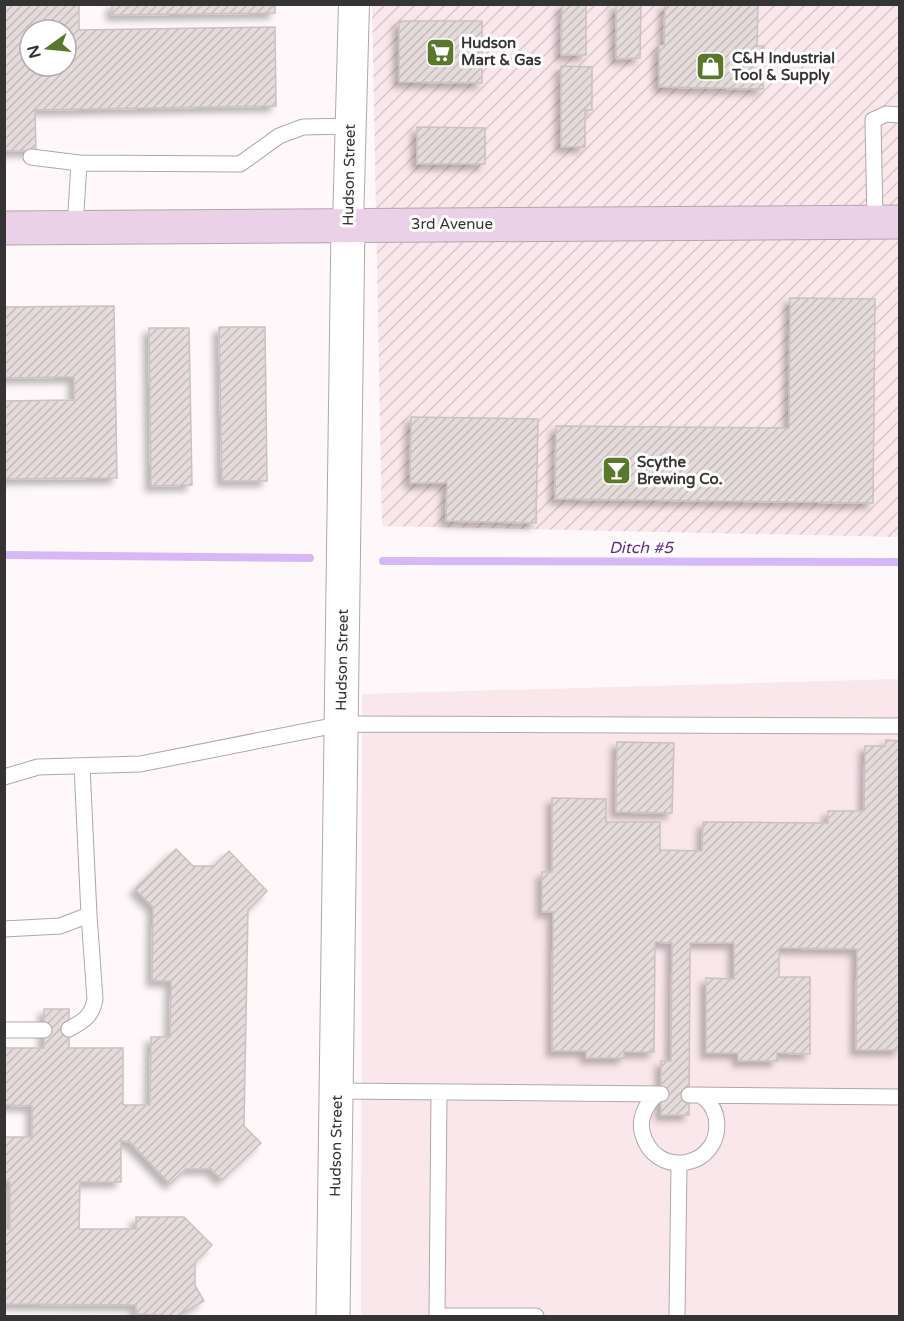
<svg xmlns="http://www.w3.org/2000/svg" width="904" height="1321" font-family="'Varela Round',sans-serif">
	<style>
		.built { fill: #fae7ec }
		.industrial { fill: url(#industrial-furrows) }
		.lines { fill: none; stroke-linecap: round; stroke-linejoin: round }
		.stream { stroke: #d6b8f7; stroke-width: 8 }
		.building { fill: url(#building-hatch); stroke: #cbc1c0; stroke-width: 1.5; fill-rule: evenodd; filter: url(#shadow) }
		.service-casing { stroke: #b0a7a9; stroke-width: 17 }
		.minor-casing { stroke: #b0a7a9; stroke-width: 32 }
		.tertiary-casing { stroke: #b0a7a9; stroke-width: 35 }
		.secondary-casing { stroke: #b0a7a9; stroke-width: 35 }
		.service { stroke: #fff; stroke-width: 15 }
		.minor { stroke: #fff; stroke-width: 30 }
		.tertiary { stroke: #fff; stroke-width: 33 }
		.secondary { stroke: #ebd1e8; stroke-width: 33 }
		.labels { text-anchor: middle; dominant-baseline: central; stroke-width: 6; stroke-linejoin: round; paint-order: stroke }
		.poi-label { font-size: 15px; font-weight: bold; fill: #363334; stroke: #fff; text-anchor: start }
		.street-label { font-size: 15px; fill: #363334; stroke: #fff }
		.water-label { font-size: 16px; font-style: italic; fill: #5f2e87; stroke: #fff }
	</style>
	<defs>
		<pattern id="industrial-furrows" width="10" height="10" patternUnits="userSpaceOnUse" patternTransform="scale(1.5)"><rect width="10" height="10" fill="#fae7ec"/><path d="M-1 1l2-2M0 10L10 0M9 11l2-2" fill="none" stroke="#d7c7cb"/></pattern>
		<pattern id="building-hatch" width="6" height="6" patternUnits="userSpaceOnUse" patternTransform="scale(1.5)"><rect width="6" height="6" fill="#e5dbda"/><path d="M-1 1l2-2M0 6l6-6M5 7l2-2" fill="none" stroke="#c5bcbc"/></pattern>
		<filter id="shadow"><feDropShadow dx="-5.5" dy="5.5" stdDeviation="3" flood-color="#0004"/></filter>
	</defs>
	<rect width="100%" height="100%" fill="#fef8fa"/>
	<path class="built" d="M 899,679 L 899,1316 L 361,1316 L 362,694 Z"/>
	<path class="industrial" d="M 372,5 L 899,5 L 899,537 L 382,526 Z"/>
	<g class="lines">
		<path class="stream" d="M 4,555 L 310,558
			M 383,561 L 900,562"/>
	</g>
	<path class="building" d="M 4,4 L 79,4 L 79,30 L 275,27 L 276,106 L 35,110 L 36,151 L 4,151 ZM 30,30 L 66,30 L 66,66 L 30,66 Z
		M 112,4 L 275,4 L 275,13 L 112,15 Z
		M 562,4 L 586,4 L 586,55 L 561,55 Z
		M 616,4 L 641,4 L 640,58 L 616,59 Z
		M 665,4 L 758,4 L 757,46 L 764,46 L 763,89 L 659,87 L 659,45 L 664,45 Z
		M 399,21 L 482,21 L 482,83 L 399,82 Z
		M 561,66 L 592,67 L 592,110 L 585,110 L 585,147 L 561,147 Z
		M 417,127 L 485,128 L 485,164 L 417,164 Z
		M 790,298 L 875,299 L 873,503 L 555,499 L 556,426 L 789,428 Z
		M 114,306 L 117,478 L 4,479 L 4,401 L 74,400 L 74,377 L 4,378 L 4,307 Z
		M 219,327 L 265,327 L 267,481 L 222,481 Z
		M 149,328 L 189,328 L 192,485 L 151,486 Z
		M 411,417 L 538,419 L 536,523 L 446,521 L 447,483 L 410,483 Z
		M 886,740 L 900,741 L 900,1050 L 856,1050 L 857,949 L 779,948 L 779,977 L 810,977 L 810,1054 L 777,1053 L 777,1061 L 738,1061 L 738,1053 L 706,1053 L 706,978 L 734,979 L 734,943 L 690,943 L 689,1115 L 661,1115 L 661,1061 L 671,1061 L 672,943 L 655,942 L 654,1052 L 624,1052 L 624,1058 L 586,1058 L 586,1051 L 552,1051 L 553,912 L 542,912 L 542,872 L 552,872 L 552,798 L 606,799 L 606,822 L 660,822 L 660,850 L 702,851 L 703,822 L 828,823 L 828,811 L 864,811 L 865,746 L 885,746 Z
		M 617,742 L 674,743 L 672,813 L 616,812 Z
		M 176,849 L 193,866 L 214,866 L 229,851 L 267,891 L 248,910 L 244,1126 L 261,1143 L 222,1180 L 211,1169 L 186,1169 L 170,1184 L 130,1142 L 121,1141 L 121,1182 L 80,1182 L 79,1229 L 136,1229 L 136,1217 L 184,1217 L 212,1245 L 195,1262 L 195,1285 L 204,1301 L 177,1316 L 136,1314 L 136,1305 L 4,1304 L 4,1229 L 10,1229 L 10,1182 L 4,1182 L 4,1137 L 32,1137 L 32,1106 L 4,1105 L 4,1048 L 44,1048 L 44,1009 L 69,1009 L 69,1048 L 123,1048 L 123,1105 L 150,1105 L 151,1037 L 170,1037 L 171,981 L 152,981 L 153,907 L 135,889 Z"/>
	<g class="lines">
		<defs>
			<path id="service" d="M 31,157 L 79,163 L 75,228
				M 79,163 L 240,164 L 279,136 L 303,127 L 350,126
				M 875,222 L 873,120 L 886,114 L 900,115
				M 4,777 L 38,767 L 140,764 L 342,724 L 900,726
				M 4,929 L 60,926 L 89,915 L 82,766
				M 69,1029 C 84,1021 92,1016 95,999 L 89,915
				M 4,1030 L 44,1030
				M 336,1091 L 661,1094
				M 439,1092 L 437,1316 L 536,1316
				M 658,1094 C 647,1102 639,1117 642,1131 C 653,1182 725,1168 716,1117 C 714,1108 708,1100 700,1095
				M 689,1095 L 900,1097
				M 677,1316 L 679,1164"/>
			<path id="minor" d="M 348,225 L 354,4"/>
			<path id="tertiary" d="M 333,1316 L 348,225"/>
			<path id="secondary" d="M 4,228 L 900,222"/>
		</defs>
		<use href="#service" class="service-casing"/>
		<use href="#minor" class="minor-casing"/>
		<use href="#tertiary" class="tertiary-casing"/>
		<use href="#secondary" class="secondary-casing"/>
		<use href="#service" class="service"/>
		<use href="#minor" class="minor"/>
		<use href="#tertiary" class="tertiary"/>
		<use href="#secondary" class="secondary"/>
	</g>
	<defs>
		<symbol id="supermarket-square" viewBox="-11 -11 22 22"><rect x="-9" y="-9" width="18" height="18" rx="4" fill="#59772d" stroke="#fff"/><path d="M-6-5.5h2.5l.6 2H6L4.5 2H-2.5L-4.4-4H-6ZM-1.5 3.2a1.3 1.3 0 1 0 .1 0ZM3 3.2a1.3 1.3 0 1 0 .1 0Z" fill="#fff"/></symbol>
		<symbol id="shop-square" viewBox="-11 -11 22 22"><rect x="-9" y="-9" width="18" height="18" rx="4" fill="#59772d" stroke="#fff"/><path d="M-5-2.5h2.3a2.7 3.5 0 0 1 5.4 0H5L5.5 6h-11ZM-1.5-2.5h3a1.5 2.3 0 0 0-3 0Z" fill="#fff"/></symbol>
		<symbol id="bar-square" viewBox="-11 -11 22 22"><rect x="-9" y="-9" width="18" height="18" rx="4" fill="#59772d" stroke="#fff"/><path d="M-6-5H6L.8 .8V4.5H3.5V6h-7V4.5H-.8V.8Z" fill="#fff"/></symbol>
	</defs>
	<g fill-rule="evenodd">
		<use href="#supermarket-square" x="424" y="36" width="33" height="33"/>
		<use href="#shop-square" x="694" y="50" width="33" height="33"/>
		<use href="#bar-square" x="600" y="454" width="33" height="33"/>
	</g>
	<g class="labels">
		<g class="poi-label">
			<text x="461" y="43">Hudson<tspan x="461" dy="17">Mart &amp; Gas</tspan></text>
			<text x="732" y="58">C&amp;H Industrial<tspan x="732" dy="17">Tool &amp; Supply</tspan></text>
			<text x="637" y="462">Scythe<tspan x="637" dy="17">Brewing Co.</tspan></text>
		</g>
		<g class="street-label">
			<text transform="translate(349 175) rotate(-89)">Hudson Street</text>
			<text x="452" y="224">3rd Avenue</text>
			<text transform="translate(342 660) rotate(-89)">Hudson Street</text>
			<text transform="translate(336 1146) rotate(-89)">Hudson Street</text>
		</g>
		<g class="water-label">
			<text x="641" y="548">Ditch #5</text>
		</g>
	</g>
	<rect width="904" height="1321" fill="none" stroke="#363334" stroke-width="12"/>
	<g transform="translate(48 48) rotate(255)"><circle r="28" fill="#ffffff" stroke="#afadae" stroke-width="1.5"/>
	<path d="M0-4.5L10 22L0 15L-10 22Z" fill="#59772d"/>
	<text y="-9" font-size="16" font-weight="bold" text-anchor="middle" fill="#363334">N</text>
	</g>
</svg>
